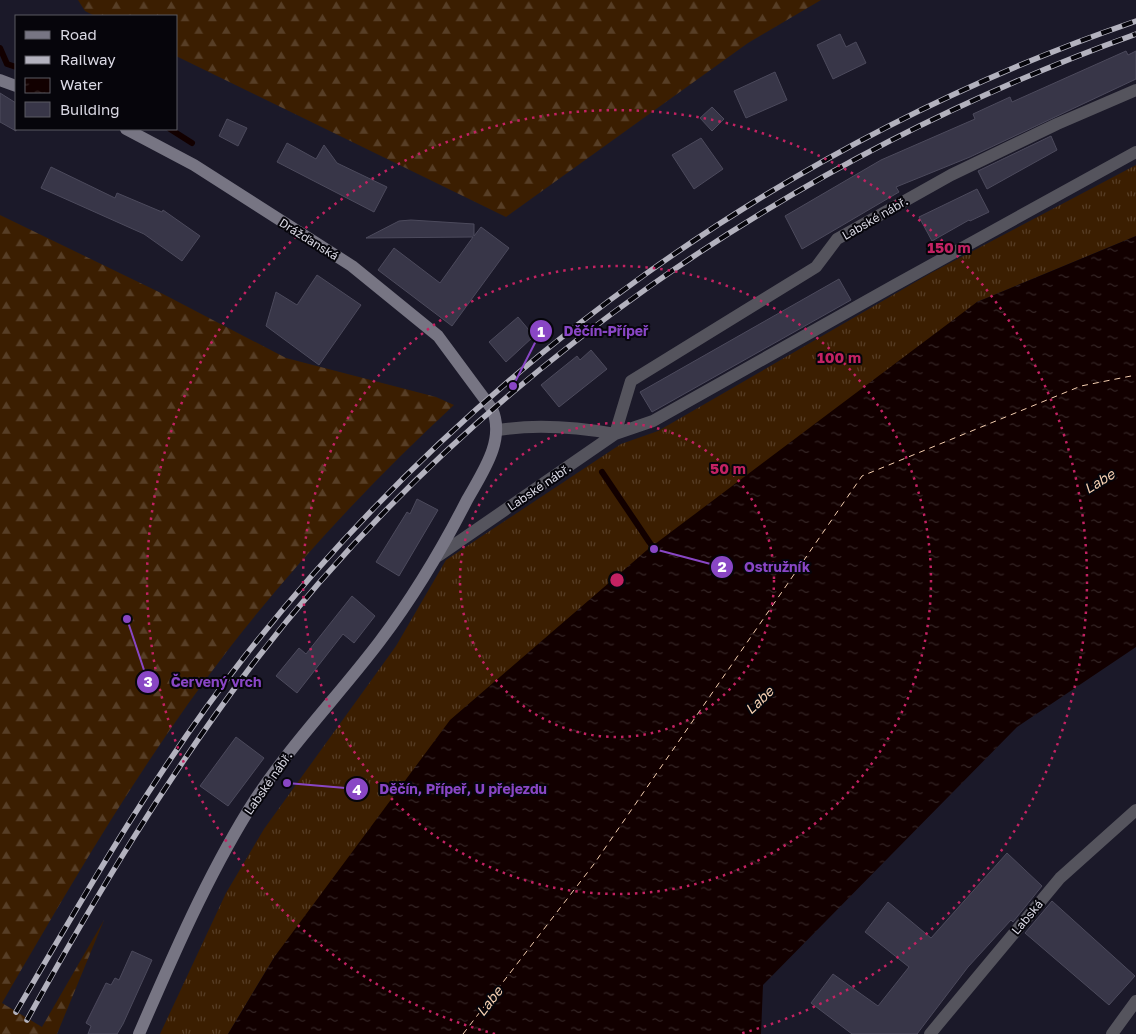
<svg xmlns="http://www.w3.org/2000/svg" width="1136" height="1034" font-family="'Golos Text',sans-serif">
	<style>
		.grass { fill: url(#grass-tufts) }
		.forest { fill: url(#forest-firs) }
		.water { fill: url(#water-ripples) }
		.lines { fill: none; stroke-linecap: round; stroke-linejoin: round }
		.stream { stroke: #120000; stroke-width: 6 }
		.ferry { stroke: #f4ceb0; stroke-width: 1; stroke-dasharray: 6 5; stroke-linecap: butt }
		.building { fill: #383648; stroke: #4c4a5c }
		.street { stroke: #55545d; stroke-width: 12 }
		.secondary { stroke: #777583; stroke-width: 12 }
		.rail-casing { stroke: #b3b2be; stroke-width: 5.5 }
		.rail { stroke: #06050b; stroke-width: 4; stroke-dasharray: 11; stroke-linecap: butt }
		.ring { fill: none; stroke: #c32262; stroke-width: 2.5; stroke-dasharray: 2.5 5 }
		.labels { text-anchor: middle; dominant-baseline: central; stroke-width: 4; stroke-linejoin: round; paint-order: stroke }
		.street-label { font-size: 12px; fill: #dad9e4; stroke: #06050b }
		.water-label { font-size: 14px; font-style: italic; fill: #f4ceb0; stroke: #06050b }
		.centre { fill: #c32262; stroke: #06050b; stroke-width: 2.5 }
		.ring-label { font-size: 15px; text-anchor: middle; font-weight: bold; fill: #c32262; stroke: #06050b; stroke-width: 4; stroke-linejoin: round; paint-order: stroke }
		.leader { fill: none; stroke: #8946c5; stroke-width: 2 }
		.callout-dot { fill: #8946c5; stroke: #06050b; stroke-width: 2 }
		.mark-label { font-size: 15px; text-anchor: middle; font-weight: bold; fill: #fff }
		.callout-label { font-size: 14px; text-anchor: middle; font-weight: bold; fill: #8946c5; stroke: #06050b; stroke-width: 4; stroke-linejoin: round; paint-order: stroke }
	</style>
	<defs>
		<pattern id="grass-tufts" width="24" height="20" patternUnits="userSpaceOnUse" patternTransform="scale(1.25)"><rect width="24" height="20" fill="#3b1e01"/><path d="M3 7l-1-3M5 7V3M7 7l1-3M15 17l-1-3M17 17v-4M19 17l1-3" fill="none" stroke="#573e26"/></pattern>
		<pattern id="forest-firs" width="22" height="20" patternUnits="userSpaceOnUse" patternTransform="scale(1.25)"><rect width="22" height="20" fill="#3b1e01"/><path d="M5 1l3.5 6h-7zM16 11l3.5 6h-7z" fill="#573e26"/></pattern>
		<pattern id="water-ripples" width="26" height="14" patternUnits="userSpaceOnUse" patternTransform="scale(1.25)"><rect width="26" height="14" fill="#120000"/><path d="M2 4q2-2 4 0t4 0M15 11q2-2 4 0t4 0" fill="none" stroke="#342525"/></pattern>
	</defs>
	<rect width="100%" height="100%" fill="#1b1929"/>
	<path class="grass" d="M 1136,165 L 1136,236 L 977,302 L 275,956 L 228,1034 L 160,1034 L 226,893 L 264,829 L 396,646 L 446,560 L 621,444 L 658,431 L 931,273 Z"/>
	<path class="forest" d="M 78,0 L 821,0 L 748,43 L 506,217 L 176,56 L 176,16 L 95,16 L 85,11 Z
		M 0,215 L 163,294 L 286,358 L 436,397 L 454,405 C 374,479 298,560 231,646 C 144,758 73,881 2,1003 L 42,1027 L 104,920 L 57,1034 L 0,1034 Z"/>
	<path class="water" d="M 1136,236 L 1136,647 L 1017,727 L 763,985 L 761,1034 L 228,1034 L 275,956 L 450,720 L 647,550 L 977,302 Z"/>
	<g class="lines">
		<path class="stream" d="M 0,48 L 7,64 L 16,67
			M 170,129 L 192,143
			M 602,472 L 656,552"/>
		<path class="ferry" d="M 463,1034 L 594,864 L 862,476 L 1081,386 L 1136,375"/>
	</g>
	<path class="building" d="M 840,34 L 846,47 L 856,42 L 866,63 L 833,79 L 817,45 Z
		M 1126,51 L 1128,55 L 1136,51 L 1136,79 L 970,157 L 896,187 L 899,192 L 802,249 L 785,216 L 881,160 L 975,119 L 973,114 L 1010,97 L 1012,102 Z
		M 775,72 L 787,100 L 746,118 L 734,91 Z
		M 0,93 L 16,103 L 16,131 L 0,122 Z
		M 712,107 L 724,119 L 712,131 L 700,118 Z
		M 227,119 L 247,128 L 238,146 L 219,136 Z
		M 1051,136 L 1057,150 L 987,189 L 978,171 Z
		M 701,138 L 723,169 L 694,189 L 672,155 Z
		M 287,143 L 316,159 L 324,145 L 337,163 L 387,187 L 374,212 L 277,162 Z
		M 51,167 L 115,198 L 117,193 L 162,212 L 163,210 L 200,236 L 182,261 L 144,234 L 41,188 Z
		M 977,189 L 989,212 L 970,221 L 969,220 L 932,241 L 919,217 Z
		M 411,220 L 474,224 L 474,236 L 481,227 L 509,248 L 452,326 L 378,270 L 394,248 L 440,283 L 473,237 L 366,238 L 399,221 Z
		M 317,275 L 361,305 L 319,365 L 266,326 L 276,292 L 297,305 Z
		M 839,279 L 851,300 L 652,412 L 640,392 Z
		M 518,317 L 534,336 L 506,362 L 489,342 Z
		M 591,350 L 607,369 L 559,407 L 541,385 L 577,356 L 580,360 Z
		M 417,499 L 438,510 L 399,576 L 376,562 L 407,512 L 410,514 Z
		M 352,596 L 375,616 L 354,643 L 343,634 L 297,693 L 276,676 L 299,648 L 306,654 Z
		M 236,737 L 264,758 L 228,806 L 200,786 Z
		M 1007,853 L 1042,886 L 1013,922 L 1011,920 L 968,967 L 917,1034 L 852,1034 L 811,1003 L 833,974 L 878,1006 L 909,967 L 865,932 L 888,902 L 931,938 Z
		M 1052,901 L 1135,976 L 1109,1005 L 1025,933 Z
		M 132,951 L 152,960 L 123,1024 L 117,1034 L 88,1034 L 91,1026 L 86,1023 L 106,983 L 111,985 L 115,978 L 119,980 Z"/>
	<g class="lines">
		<path class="street" d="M 498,430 C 537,424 576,427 615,434
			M 615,434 L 631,381 L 816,267 L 837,239 L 951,175 L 1057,124 L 1136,90
			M 438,556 L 615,434 L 653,421 L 895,285 L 1136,152
			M 930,1034 L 1060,878 L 1136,810
			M 1112,1034 L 1136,1001"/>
		<path class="secondary" d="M 0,80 L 16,86
			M 126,129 L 194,165 L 352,266 L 438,336 L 492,409 C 506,440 482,473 467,500 C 442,549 414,596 380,641 C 337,698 286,749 248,811 C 205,881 172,958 139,1034"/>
		<defs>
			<path id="rail" d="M 16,1012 C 87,890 158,767 245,656 C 474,365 786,141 1136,21
				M 27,1020 C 95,897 167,777 252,665 C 474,375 794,157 1136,34"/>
		</defs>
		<use href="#rail" class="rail-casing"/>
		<use href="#rail" class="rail"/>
	</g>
	<g class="ring">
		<circle cx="617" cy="580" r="157"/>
		<circle cx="617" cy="580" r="314"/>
		<path d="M495 1034A470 470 0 1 1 739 1034"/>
	</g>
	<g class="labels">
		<g class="street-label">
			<text transform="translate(875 218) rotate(-30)">Labské nábř.</text>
			<text transform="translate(309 239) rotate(32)">Drážďanská</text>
			<text transform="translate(539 487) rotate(-34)">Labské nábř.</text>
			<text transform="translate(268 783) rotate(-55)">Labské nábř.</text>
			<text transform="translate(1027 917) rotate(-50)">Labská</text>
		</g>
		<g class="water-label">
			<text transform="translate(1099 481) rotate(-32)">Labe</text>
			<text transform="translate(759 700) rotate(-44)">Labe</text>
			<text transform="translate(489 1001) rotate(-52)">Labe</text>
		</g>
	</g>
	<circle cx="617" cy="580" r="8" class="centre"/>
	<g class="ring-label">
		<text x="949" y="253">150 m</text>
		<text x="839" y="363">100 m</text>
		<text x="728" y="474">50 m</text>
	</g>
	<path class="leader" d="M513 386L541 331M654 549L722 567M127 619L148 682M287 783L357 789"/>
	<g class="callout-dot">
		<circle cx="513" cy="386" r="5"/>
		<circle cx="654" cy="549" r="5"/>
		<circle cx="127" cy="619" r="5"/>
		<circle cx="287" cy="783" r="5"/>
		<circle cx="541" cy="331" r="12"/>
		<circle cx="722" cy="567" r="12"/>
		<circle cx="148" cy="682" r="12"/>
		<circle cx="357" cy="789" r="12"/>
	</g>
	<g class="mark-label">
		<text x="541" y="337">1</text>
		<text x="722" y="572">2</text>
		<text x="148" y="687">3</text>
		<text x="357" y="795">4</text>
	</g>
	<g class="callout-label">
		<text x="606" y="336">Děčín-Přípeř</text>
		<text x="777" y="572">Ostružník</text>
		<text x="216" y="687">Červený vrch</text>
		<text x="463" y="794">Děčín, Přípeř, U přejezdu</text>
	</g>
	<rect x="15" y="15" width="162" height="115" fill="#06050b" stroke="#5b5a62"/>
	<rect x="25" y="31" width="25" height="8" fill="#777583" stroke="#5b5a62"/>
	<text x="60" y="40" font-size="15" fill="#dad9e4">Road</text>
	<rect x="25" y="56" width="25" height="8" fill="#b3b2be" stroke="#5b5a62"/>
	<text x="60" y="65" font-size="15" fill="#dad9e4">Railway</text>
	<rect x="25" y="78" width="25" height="15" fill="url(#water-ripples)" stroke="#5b5a62"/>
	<text x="60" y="90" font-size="15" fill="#dad9e4">Water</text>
	<rect x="25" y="102" width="25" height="15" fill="#383648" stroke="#5b5a62"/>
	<text x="60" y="115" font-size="15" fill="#dad9e4">Building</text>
</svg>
